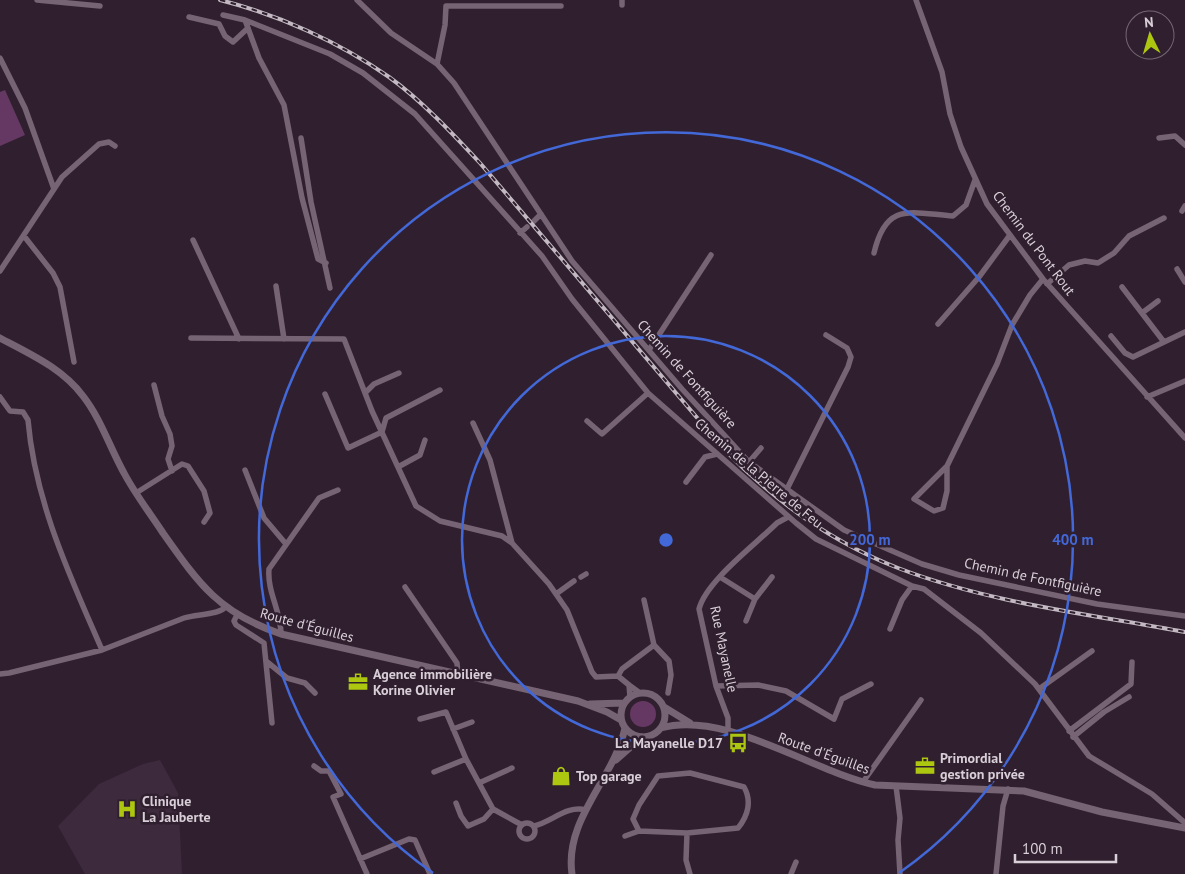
<svg xmlns="http://www.w3.org/2000/svg" width="1185" height="874" font-family="'PT Sans',sans-serif">
	<style>
		.built { fill: #3d2a3c }
		.green { fill: #643862 }
		.lines { fill: none; stroke-linecap: round; stroke-linejoin: round }
		.minor { stroke: #766374; stroke-width: 5.5 }
		.tertiary { stroke: #766374; stroke-width: 7 }
		.rail-casing { stroke: #c3b9c2; stroke-width: 4 }
		.rail { stroke: #30202f; stroke-width: 2; stroke-dasharray: 5.5; stroke-linecap: butt }
		.ring { fill: none; stroke: #4368d8; stroke-width: 2.5 }
		.labels { text-anchor: middle; dominant-baseline: central; stroke-width: 5; stroke-linejoin: round; paint-order: stroke }
		.street-label { font-size: 14px; fill: #d9cfd8; stroke: #30202f }
		.poi-label { font-size: 14px; font-weight: bold; fill: #d9cfd8; stroke: #30202f; text-anchor: start }
		.centre { fill: #4368d8; stroke: #30202f; stroke-width: 2.5 }
		.ring-label { font-size: 15px; text-anchor: middle; font-weight: bold; fill: #4368d8; stroke: #30202f; stroke-width: 5; stroke-linejoin: round; paint-order: stroke }
	</style>
	<rect width="100%" height="100%" fill="#30202f"/>
	<path class="built" d="M 160,760 L 178,793 L 182,874 L 85,874 L 58,826 L 99,784 L 143,764 Z"/>
	<path class="green" d="M 5,90 L 25,135 L 0,146 L 0,92 Z
		M630 714a13 13 0 1 1 26 0a13 13 0 1 1-26 0Z"/>
	<g class="lines">
		<path class="minor" d="M 37,0 L 100,6
			M 357,0 L 391,33 L 437,64 L 454,83 L 572,261 L 682,389 L 749,462 L 844,530 L 922,564 L 959,575 L 1097,604 L 1185,616
			M 622,0 L 622,5
			M 916,0 L 942,72 L 950,114 L 961,147 L 987,204 L 1043,279 L 1185,438
			M 223,15 L 245,20 L 330,54 L 363,73 L 415,114 L 542,256 L 572,299 L 648,393 L 796,523 L 816,539 L 912,586 L 924,589 L 981,633 L 1035,684 L 1089,756 L 1152,794 L 1185,823
			M 189,17 L 219,24 L 225,36 L 233,42 L 248,28
			M 245,20 L 259,58 L 284,105 L 302,198 L 318,259 L 326,263
			M 0,58 L 25,108 L 54,189
			M 437,64 L 445,25 L 446,6 L 561,6
			M 301,138 L 311,202 L 330,288
			M 1159,138 L 1175,136 L 1185,145
			M 1182,211 L 1185,206
			M 534,221 L 541,214
			M 520,233 L 527,227
			M 24,236 L 53,273 L 60,287 L 74,362
			M 193,240 L 239,339
			M 874,253 C 886,201 911,213 953,216 L 966,205 L 975,180
			M 1177,269 L 1185,282
			M 0,271 L 62,177 L 99,144 L 109,142 L 115,146
			M 1047,284 L 1069,265 L 1085,261 L 1098,263 L 1114,253 L 1129,236 L 1164,218
			M 276,286 L 284,339
			M 1122,287 L 1164,342
			M 1142,313 L 1158,301
			M 938,324 L 979,277 L 1010,235
			M 1111,336 L 1125,353 L 1133,357 L 1185,332
			M 191,338 L 344,339 L 372,411 L 416,506 L 440,521 L 502,536 L 512,543 L 549,584 L 567,610 L 592,672 L 596,677 L 618,676 L 629,685
			M 649,350 L 711,255
			M 154,385 L 162,416 L 170,434 L 172,446 L 168,459 L 172,471
			M 365,393 L 374,384 L 399,373
			M 325,394 L 348,448 L 382,432 L 386,418 L 440,390
			M 0,397 L 10,411 L 23,412 L 28,420 C 35,502 70,576 102,650
			M 1147,397 L 1185,381
			M 587,421 L 602,434 L 648,393
			M 473,423 L 490,460 L 512,543
			M 749,462 L 761,448
			M 947,466 L 914,499 L 934,511 L 943,508 L 947,491 L 947,466 L 997,364 L 1012,325 L 1030,295 L 1043,279
			M 398,467 L 420,455 L 425,440
			M 245,470 L 264,518 L 286,544
			M 686,482 L 705,457 L 717,454
			M 787,489 L 848,367 L 851,357 L 847,348 L 826,335
			M 136,493 L 182,464 L 188,466 L 204,491 L 210,513 L 204,522
			M 581,577 L 586,574
			M 720,577 L 755,599
			M 405,587 L 457,663 L 458,674
			M 556,594 L 574,581
			M 644,600 L 654,645 L 669,661 L 671,675 L 668,693
			M 237,615 L 234,621 L 236,625 L 264,643 L 272,723
			M 746,621 L 755,599 L 772,577
			M 890,629 L 902,600 L 912,586
			M 281,634 C 281,611 267,592 269,569 L 319,498 L 338,490
			M 266,661 L 287,678 L 305,683 L 315,693
			M 0,674 L 9,673 L 102,650 L 184,618 C 195,614 220,615 225,607
			M 618,676 L 622,669 L 654,645
			M 716,686 L 758,685 L 786,691 L 834,719 L 842,699 L 871,684
			M 1039,689 L 1092,651
			M 630,697 L 629,685 L 640,693
			M 420,719 L 446,712 L 466,759 L 493,809 L 522,825
			M 453,729 L 472,722
			M 1069,731 L 1131,684 L 1132,662
			M 728,732 L 728,718 L 716,686 L 699,609 C 706,581 756,544 777,523 L 788,517
			M 1073,737 L 1104,712 L 1129,697
			M 314,766 L 321,771 L 329,771 L 341,794 L 333,797 L 367,874
			M 434,772 L 466,759
			M 863,782 L 921,700
			M 479,783 L 512,768
			M 896,786 L 900,818 L 898,840 L 900,874
			M 456,803 L 461,816 L 468,826 L 484,819 L 493,809
			M519 831a8 8 0 1 1 16 0a8 8 0 1 1-16 0Z
			M 534,826 C 552,822 566,805 586,810
			M 687,833 L 686,860 L 690,874
			M 625,836 L 639,831 L 687,833 L 738,828 C 748,816 752,801 744,787 L 690,773 L 658,776 L 639,805 L 633,819 L 639,831
			M 360,859 L 409,839 L 415,840 L 430,874
			M 791,874 L 796,862
			M 996,874 L 1003,806 L 1008,789"/>
		<path class="tertiary" d="M 0,338 C 30,354 62,368 83,396 C 101,419 110,448 124,473 C 135,494 150,513 163,533 C 199,584 219,613 281,634 L 578,701 L 607,712 L 621,720
			M621 715a22 22 0 1 1 44 0a22 22 0 1 1-44 0Z
			M 590,704 L 624,703
			M 664,707 L 690,723
			M 661,728 C 726,710 811,771 875,785 L 1024,791 L 1102,812 L 1185,828
			M 616,760 L 642,737
			M 572,874 C 564,819 614,779 625,728"/>
		<defs>
			<path id="rail" d="M 220,0 C 279,15 339,42 389,77 C 421,100 453,134 480,163 L 722,447 C 771,498 831,542 898,568 C 989,603 1089,614 1185,632"/>
		</defs>
		<use href="#rail" class="rail-casing"/>
		<use href="#rail" class="rail"/>
	</g>
	<g class="ring">
		<circle cx="666" cy="540" r="204"/>
		<path d="M433 873A407 407 0 1 1 899 873"/>
	</g>
	<defs>
		<symbol id="office-bare" viewBox="-9 -9 18 18"><path d="M-6-3h4V-5.5h4V-3h4V5H-6ZM-1-4.5V-3h2v-1.5ZM-6 0V1H6V0Z" fill="#adc60f" stroke="#30202f" stroke-width="2.5" paint-order="stroke"/></symbol>
		<symbol id="bus-bare" viewBox="-9 -9 18 18"><path d="M-5-6H5V4H4V6H2V4H-2V6H-4V4H-5ZM-3.5-4V0h7V-4ZM-3.5 1.2v1.5H-2V1.2ZM2 1.2v1.5H3.5V1.2Z" fill="#adc60f" stroke="#30202f" stroke-width="2.5" paint-order="stroke"/></symbol>
		<symbol id="shop-bare" viewBox="-9 -9 18 18"><path d="M-5-2.5h2.3a2.7 3.5 0 0 1 5.4 0H5L5.5 6h-11ZM-1.5-2.5h3a1.5 2.3 0 0 0-3 0Z" fill="#adc60f" stroke="#30202f" stroke-width="2.5" paint-order="stroke"/></symbol>
		<symbol id="hospital-bare" viewBox="-9 -9 18 18"><path d="M-5-5h3v3.5h4V-5h3V5h-3V1.5h-4V5h-3Z" fill="#adc60f" stroke="#30202f" stroke-width="2.5" paint-order="stroke"/></symbol>
	</defs>
	<g fill-rule="evenodd">
		<use href="#office-bare" x="344" y="668" width="28" height="28"/>
		<use href="#bus-bare" x="724" y="729" width="28" height="28"/>
		<use href="#office-bare" x="911" y="752" width="28" height="28"/>
		<use href="#shop-bare" x="547" y="762" width="28" height="28"/>
		<use href="#hospital-bare" x="113" y="795" width="28" height="28"/>
	</g>
	<g class="labels">
		<g class="street-label">
			<text transform="translate(1034 243) rotate(53)">Chemin du Pont Rout</text>
			<text transform="translate(687 374) rotate(48)">Chemin de Fontfiguière</text>
			<text transform="translate(759 473) rotate(40)">Chemin de la Pierre de Feu</text>
			<text transform="translate(1033 577) rotate(12)">Chemin de Fontfiguière</text>
			<text transform="translate(307 625) rotate(15)">Route d'Éguilles</text>
			<text transform="translate(724 649) rotate(78)">Rue Mayanelle</text>
			<text transform="translate(824 753) rotate(20)">Route d'Éguilles</text>
		</g>
		<g class="poi-label">
			<text x="373" y="674">Agence immobilière<tspan x="373" dy="16">Korine Olivier</tspan></text>
			<text x="723" y="743" text-anchor="end">La Mayanelle D17</text>
			<text x="940" y="758">Primordial<tspan x="940" dy="16">gestion privée</tspan></text>
			<text x="576" y="776">Top garage</text>
			<text x="142" y="801">Clinique<tspan x="142" dy="16">La Jauberte</tspan></text>
		</g>
	</g>
	<circle cx="666" cy="540" r="8" class="centre"/>
	<g class="ring-label">
		<text x="870" y="545">200 m</text>
		<text x="1073" y="545">400 m</text>
	</g>
	<g transform="translate(1150 35) rotate(355)"><circle r="24" fill="#30202f" stroke="#746673"/>
	<path d="M0-4L9 19L0 12L-9 19Z" fill="#adc60f"/>
	<text y="-8" font-size="14" font-weight="bold" text-anchor="middle" fill="#d9cfd8">N</text>
	</g>
	<path d="M1015 854v8h101v-8" fill="none" stroke="#d9cfd8" stroke-width="2.5"/>
	<text x="1022" y="854" font-size="15" fill="#d9cfd8" stroke="#30202f" stroke-width="4" paint-order="stroke">100 m</text>
</svg>
